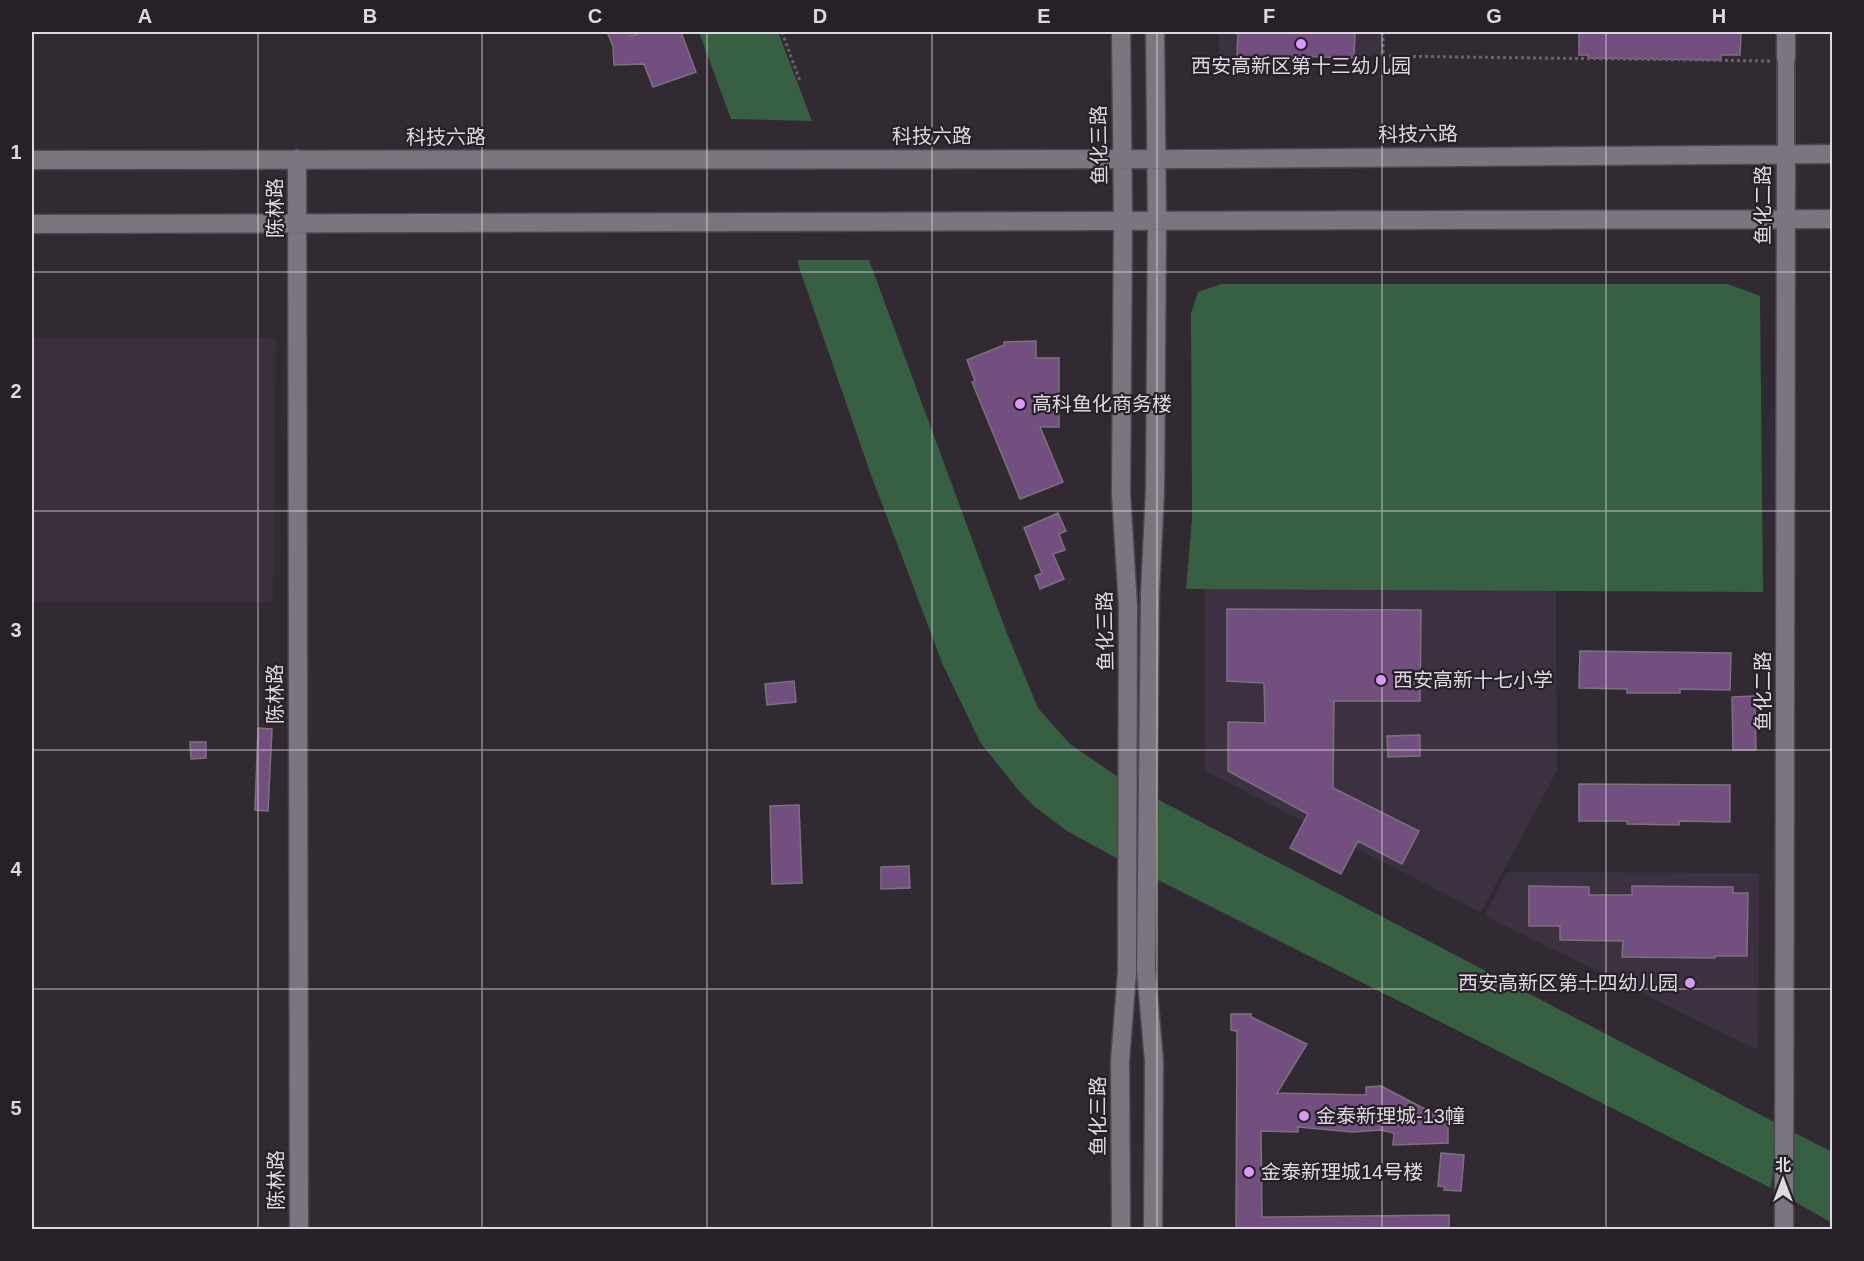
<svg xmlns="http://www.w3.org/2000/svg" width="1864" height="1261" font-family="Helvetica,'Noto Sans SC',sans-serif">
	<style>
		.industrial { fill: #3c2f3d }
		.built { fill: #3c3140 }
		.green { fill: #375f41 }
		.building { fill: #734f7f; stroke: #7b727e; stroke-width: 1.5 }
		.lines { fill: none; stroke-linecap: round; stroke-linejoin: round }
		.street-casing { stroke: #4c464e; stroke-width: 20 }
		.secondary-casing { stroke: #4c464e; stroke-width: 21 }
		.path { stroke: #68626a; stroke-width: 3; stroke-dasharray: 3 3; stroke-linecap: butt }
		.street { stroke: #7c747f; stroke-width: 16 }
		.secondary { stroke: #7c747f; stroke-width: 18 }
		.grid { fill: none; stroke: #ded9e0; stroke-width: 1.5; stroke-opacity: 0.55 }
		.poi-dot { fill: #d89af8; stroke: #272029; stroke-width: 2 }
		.labels { text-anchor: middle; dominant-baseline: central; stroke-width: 4.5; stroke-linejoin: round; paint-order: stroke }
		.poi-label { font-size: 20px; fill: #ded9e0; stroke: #272029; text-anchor: start }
		.street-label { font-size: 20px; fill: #ded9e0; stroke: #272029 }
		.neatline { fill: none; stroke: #ded9e0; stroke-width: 2 }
		.grid-label { font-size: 20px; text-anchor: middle; font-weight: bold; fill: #ded9e0 }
	</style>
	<rect width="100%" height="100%" fill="#312a33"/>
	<path class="industrial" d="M 32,338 L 276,338 L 273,602 L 32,602 Z"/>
	<path class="built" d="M 1219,32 L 1383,32 L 1383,56 L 1219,56 Z
		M 1205,587 L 1556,589 L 1557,771 L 1481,912 L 1205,771 Z
		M 1507,872 L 1759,873 L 1758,1050 L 1485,916 Z"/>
	<path class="green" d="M 699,32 L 778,32 L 812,121 L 731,119 Z
		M 798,260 L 869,260 L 1006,631 L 1038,708 L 1070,744 L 1121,779 L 1120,860 L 1067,831 L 1035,807 L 1019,791 L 980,742 L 943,665 L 871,475 L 798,264 Z
		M 1221,284 L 1728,284 L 1760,296 L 1763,592 L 1186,589 L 1192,519 L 1191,314 L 1198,292 Z
		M 1138,789 L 1778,1124 L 1771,1188 L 1138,870 Z
		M 1795,1133 L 1832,1152 L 1832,1223 L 1788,1198 Z"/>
	<path class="building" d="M 607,32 L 629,32 L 631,36 L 642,32 L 681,32 L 696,72 L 653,87 L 644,64 L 614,65 L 613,46 Z
		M 1238,32 L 1355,32 L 1354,58 L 1295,56 L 1295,60 L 1237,58 Z
		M 1579,32 L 1741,32 L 1740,55 L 1721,55 L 1721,60 L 1588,58 L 1588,55 L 1579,55 Z
		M 1036,341 L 1036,358 L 1059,358 L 1059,427 L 1040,427 L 1063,482 L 1020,499 L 972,382 L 975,381 L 967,360 L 1004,345 L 1004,342 Z
		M 1058,513 L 1066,531 L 1059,534 L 1065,550 L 1053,554 L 1064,579 L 1040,589 L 1035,576 L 1042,573 L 1024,528 Z
		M 1227,609 L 1421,610 L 1420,701 L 1334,701 L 1333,788 L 1419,831 L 1402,864 L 1358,841 L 1341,874 L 1290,848 L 1308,814 L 1228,771 L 1228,722 L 1265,723 L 1264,683 L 1227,681 Z
		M 1580,651 L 1731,653 L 1730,690 L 1680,689 L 1680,693 L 1627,693 L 1627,689 L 1579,688 Z
		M 794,681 L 796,702 L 767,705 L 765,684 Z
		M 1755,696 L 1756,750 L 1733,750 L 1732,697 Z
		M 258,728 L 272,729 L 268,811 L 255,810 Z
		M 1420,735 L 1420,756 L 1388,757 L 1387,736 Z
		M 190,742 L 206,742 L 206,758 L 191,759 Z
		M 1579,784 L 1730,785 L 1730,822 L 1679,821 L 1679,825 L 1627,824 L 1627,821 L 1579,821 Z
		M 799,805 L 802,883 L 772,884 L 770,806 Z
		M 909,866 L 910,888 L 881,889 L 881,867 Z
		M 1529,886 L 1589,887 L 1589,895 L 1632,895 L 1632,886 L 1733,887 L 1733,893 L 1748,893 L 1747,956 L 1715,956 L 1715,958 L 1622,957 L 1623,941 L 1560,940 L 1560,926 L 1529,926 Z
		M 1231,1014 L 1251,1014 L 1251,1017 L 1307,1044 L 1277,1093 L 1366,1095 L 1366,1087 L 1381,1086 L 1448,1121 L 1448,1143 L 1393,1145 L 1394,1133 L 1380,1130 L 1353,1132 L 1298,1127 L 1298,1132 L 1261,1131 L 1262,1217 L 1449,1215 L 1449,1230 L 1236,1230 L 1237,1031 L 1231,1030 Z
		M 1441,1153 L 1464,1155 L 1461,1191 L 1444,1190 L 1445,1187 L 1438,1186 Z"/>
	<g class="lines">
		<defs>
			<path id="street" d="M 1786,58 L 1786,153"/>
			<path id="secondary" d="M 1121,32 L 1123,221 L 1121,494 L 1128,606 L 1127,972 L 1120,1061 L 1121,1230
				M 1786,58 L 1786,32
				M 297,159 L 299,1230
				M 32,160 L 1212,159 L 1832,154
				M 32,224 L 1832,219
				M 1153,1230 L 1154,1061 L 1146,970 L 1150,594 L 1155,491 L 1157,221 L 1155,32
				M 1784,1230 L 1786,153"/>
		</defs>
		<use href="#street" class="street-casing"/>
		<use href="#secondary" class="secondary-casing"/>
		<path class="path" d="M 782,32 L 800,81
			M 1383,32 L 1383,56 L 1770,61"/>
		<use href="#street" class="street"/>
		<use href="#secondary" class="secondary"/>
	</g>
	<path class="grid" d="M 258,32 L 258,1230M 482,32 L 482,1230M 707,32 L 707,1230M 932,32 L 932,1230M 1157,32 L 1157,1230M 1382,32 L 1382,1230M 1606,32 L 1606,1230M 32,272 L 1832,272M 32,511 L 1832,511M 32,750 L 1832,750M 32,989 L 1832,989"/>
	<g class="poi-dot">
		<circle cx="1301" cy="44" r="6"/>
		<circle cx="1020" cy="404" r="6"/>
		<circle cx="1381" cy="680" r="6"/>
		<circle cx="1690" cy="983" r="6"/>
		<circle cx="1304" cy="1116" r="6"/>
		<circle cx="1249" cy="1172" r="6"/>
	</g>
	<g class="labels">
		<g class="poi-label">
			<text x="1301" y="66" text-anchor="middle">西安高新区第十三幼儿园</text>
			<text x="1032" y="404">高科鱼化商务楼</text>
			<text x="1393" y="680">西安高新十七小学</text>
			<text x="1678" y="983" text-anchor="end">西安高新区第十四幼儿园</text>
			<text x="1316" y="1116">金泰新理城-13幢</text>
			<text x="1261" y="1172">金泰新理城14号楼</text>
		</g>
		<g class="street-label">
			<text transform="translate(1418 134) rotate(-1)">科技六路</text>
			<text x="932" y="136">科技六路</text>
			<text x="446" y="137">科技六路</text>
			<text transform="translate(1099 145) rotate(-91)">鱼化三路</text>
			<text transform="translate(1763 205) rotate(-90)">鱼化二路</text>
			<text transform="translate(275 208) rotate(-90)">陈林路</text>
			<text transform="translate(1105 631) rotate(-91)">鱼化三路</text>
			<text transform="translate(1763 691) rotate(-90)">鱼化二路</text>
			<text transform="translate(275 694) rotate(-90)">陈林路</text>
			<text transform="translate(1098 1116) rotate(-90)">鱼化三路</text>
			<text transform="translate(276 1180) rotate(-90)">陈林路</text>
		</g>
	</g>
	<rect width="1864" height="1261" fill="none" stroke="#272029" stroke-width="66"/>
	<g transform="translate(1783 1180)" stroke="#272029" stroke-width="4.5" paint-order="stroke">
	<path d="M0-4.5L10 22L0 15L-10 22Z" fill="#ded9e0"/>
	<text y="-9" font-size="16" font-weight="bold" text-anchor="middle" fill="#ded9e0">北</text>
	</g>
	<rect x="33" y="33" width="1798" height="1195" class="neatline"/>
	<g class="grid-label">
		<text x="145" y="23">A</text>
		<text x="370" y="23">B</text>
		<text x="595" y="23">C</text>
		<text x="820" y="23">D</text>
		<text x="1044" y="23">E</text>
		<text x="1269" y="23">F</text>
		<text x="1494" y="23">G</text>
		<text x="1719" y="23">H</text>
		<text x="16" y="159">1</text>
		<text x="16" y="398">2</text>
		<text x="16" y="637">3</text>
		<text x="16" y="876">4</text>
		<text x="16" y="1115">5</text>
	</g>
</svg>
